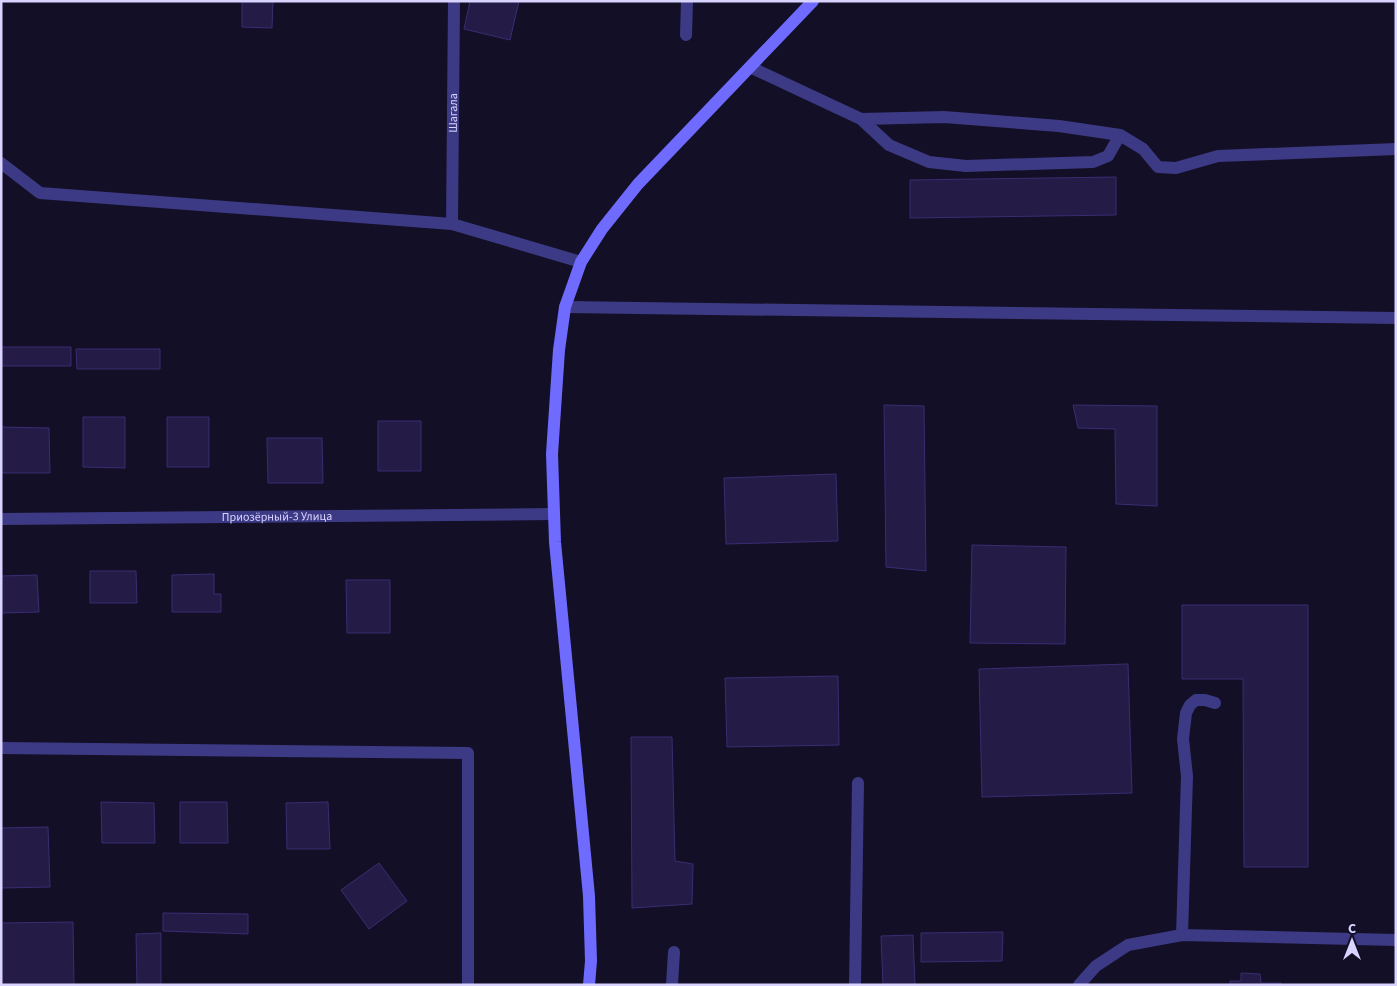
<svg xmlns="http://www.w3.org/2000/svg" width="1397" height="986" font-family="'Source Sans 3',sans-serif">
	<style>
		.building { fill: #241b47; stroke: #3b2d73 }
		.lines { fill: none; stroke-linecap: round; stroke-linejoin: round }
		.lane { stroke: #3d3a85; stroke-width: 12 }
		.street { stroke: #3d3a85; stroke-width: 12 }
		.secondary { stroke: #6f6bff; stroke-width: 12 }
		.labels { text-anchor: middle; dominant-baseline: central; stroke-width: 4; stroke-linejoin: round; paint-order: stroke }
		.street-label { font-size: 12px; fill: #d9d4ff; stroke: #130f26 }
	</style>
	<rect width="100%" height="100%" fill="#130f26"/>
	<path class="building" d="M 242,1 L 273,1 L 272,28 L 242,27 Z
		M 470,1 L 519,1 L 510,40 L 464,29 Z
		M 1116,177 L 1116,215 L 910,218 L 910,180 Z
		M 1,347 L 71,347 L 71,366 L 1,366 Z
		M 76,349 L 160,349 L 160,369 L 77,369 Z
		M 884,405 L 924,406 L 926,571 L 886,567 Z
		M 1073,405 L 1157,406 L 1157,506 L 1116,504 L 1115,429 L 1078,428 Z
		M 83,417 L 125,417 L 125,468 L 83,467 Z
		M 167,417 L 209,417 L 209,467 L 167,467 Z
		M 378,421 L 421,421 L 421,471 L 378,471 Z
		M 1,427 L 49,428 L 50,473 L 1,473 Z
		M 267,438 L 322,438 L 323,483 L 268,483 Z
		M 836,474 L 838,541 L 726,544 L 724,478 Z
		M 972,545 L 1066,547 L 1065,644 L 970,643 Z
		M 90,571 L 136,571 L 137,603 L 90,603 Z
		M 214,574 L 214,594 L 221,594 L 221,612 L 172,612 L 172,575 Z
		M 37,575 L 39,612 L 1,613 L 1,576 Z
		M 346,580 L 390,580 L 390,633 L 347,633 Z
		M 1182,605 L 1308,605 L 1308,867 L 1244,867 L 1243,679 L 1182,679 Z
		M 1128,664 L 1132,793 L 982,797 L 979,669 Z
		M 838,676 L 839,745 L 727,747 L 725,678 Z
		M 631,737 L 672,737 L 675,861 L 693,864 L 692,904 L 632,908 Z
		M 101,802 L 154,803 L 155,843 L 102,843 Z
		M 180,802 L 227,802 L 228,843 L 180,843 Z
		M 328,802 L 330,849 L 287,849 L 286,803 Z
		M 48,827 L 50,887 L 1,888 L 1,828 Z
		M 379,863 L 407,901 L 369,929 L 341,890 Z
		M 163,913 L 248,914 L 248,934 L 163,931 Z
		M 73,922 L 74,985 L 1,985 L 1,923 Z
		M 1003,932 L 1002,961 L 921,962 L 921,933 Z
		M 161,933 L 161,985 L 137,985 L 136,934 Z
		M 913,935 L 915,985 L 883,985 L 881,936 Z
		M 1241,973 L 1260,974 L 1261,983 L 1281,983 L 1281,985 L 1230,985 L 1230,981 L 1241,981 Z"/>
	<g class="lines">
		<path class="lane" d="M 750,67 L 861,119 L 944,117 L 1059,126 L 1120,135 L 1143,149 L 1158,167 L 1176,168 L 1218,156 L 1396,149
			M 861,119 L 889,145 L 929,162 L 966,166 L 1093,162 L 1108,156 L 1120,135
			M 1182,935 L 1187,776 L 1183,739 L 1186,713 L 1190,705 L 1196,700 L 1205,700 L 1215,703
			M 672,985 L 674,952
			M 855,985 L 858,783
			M 1079,985 L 1096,966 L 1128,945 L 1182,935 L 1396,940"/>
		<g class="street">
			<path d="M 686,35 L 687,1"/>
			<path d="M 1,163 L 40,193 L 452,224 L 581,262"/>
			<path id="s1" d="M 452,224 L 454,1"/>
			<path d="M 565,307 L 1396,318"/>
			<path id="s2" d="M 1,519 L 554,514"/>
			<path d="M 1,748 L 468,753 L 468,985"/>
		</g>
		<path class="secondary" d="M 589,985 L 591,961 L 589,896 L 555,542 L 552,454 L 559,350 L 565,307 L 581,262 L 602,229 L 638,184 L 813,1"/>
	</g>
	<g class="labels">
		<g class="street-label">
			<text stroke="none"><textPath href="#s1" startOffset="111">Шагала</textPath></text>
			<text stroke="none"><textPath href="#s2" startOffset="276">Приозёрный-3 Улица</textPath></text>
		</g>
	</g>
	<rect width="1397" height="986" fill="none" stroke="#d9d4ff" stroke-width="5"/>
	<g transform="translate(1352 941)" stroke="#130f26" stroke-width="4" paint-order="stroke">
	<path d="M0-4L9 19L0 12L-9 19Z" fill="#d9d4ff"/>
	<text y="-8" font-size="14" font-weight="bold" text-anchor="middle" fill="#d9d4ff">С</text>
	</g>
</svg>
